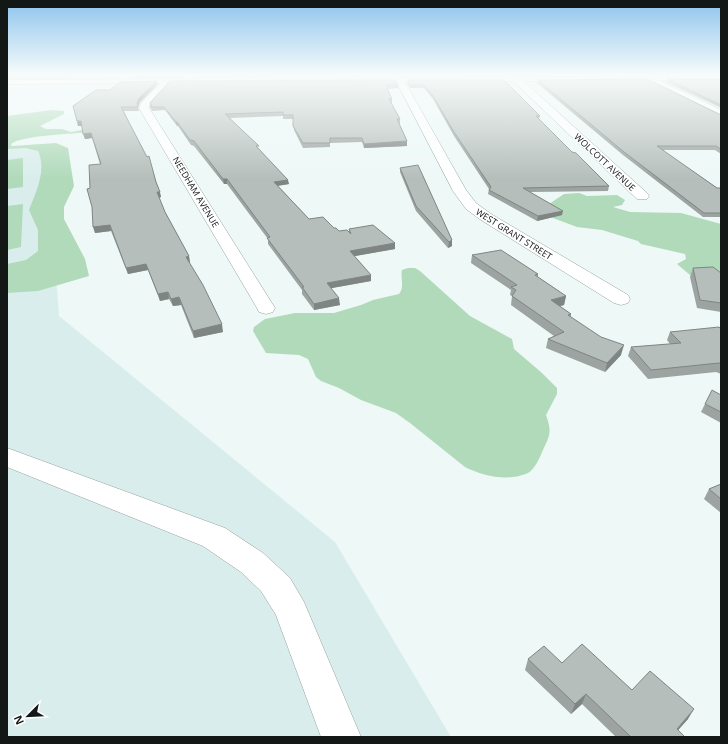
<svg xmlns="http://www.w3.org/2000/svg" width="728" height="744" font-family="'Open Sans',sans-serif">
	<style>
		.built { fill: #d9eeec }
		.green { fill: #b0daba }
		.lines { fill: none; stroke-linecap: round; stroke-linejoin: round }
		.minor-casing { stroke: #97a1a0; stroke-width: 1 }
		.primary-casing { stroke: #97a1a0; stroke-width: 1 }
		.minor { fill: #fff; fill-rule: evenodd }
		.primary { fill: #fff; fill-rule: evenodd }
		.wall { fill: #9ca3a0 }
		.shaded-wall { fill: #7f8582 }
		.building { fill: #b5beba; stroke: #7f8582 }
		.labels { text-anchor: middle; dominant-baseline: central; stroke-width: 3; stroke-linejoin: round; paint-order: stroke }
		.far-street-label { font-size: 9px; fill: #131716; stroke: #fff }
	</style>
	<rect width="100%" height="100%" fill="#edf8f7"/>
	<path class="built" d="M 46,144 L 59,316 L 335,542 L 451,737 L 7,737 L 7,148 Z"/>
	<path class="green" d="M 7,75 L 125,75 L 118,79 L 7,80 Z
		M 52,110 L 64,111 L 64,114 L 40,126 L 46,129 L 62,129 L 71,132 L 86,129 L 99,132 C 83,133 20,135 11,144 L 12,146 L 56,143 L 68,148 L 74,186 L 64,207 L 64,219 L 85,259 L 89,276 L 38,291 L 7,293 L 7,264 L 26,260 L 38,251 L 38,230 L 29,210 C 36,192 47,170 38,151 L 26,148 L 7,149 L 7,116 Z
		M 23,158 L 23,187 L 7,189 L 7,160 Z
		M 579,193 L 587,196 L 617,195 L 625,200 L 622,205 L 613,207 L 630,212 L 681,213 L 721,224 L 721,285 L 690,275 L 677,264 L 686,259 L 685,254 L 641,244 L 638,241 L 602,230 L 577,227 L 537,212 L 564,194 Z
		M 23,204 L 21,247 L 7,250 L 7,206 Z
		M 408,268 L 415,268 L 420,271 L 470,316 L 512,339 L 514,349 L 542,373 L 557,388 L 557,394 L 546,415 C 552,432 550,435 543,450 C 540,457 535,469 528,473 C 508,482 483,476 465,467 L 410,423 L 396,413 L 361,400 L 339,388 L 321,381 L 316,377 L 308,359 L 299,355 L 266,353 L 253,331 L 254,327 L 265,319 L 295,313 L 334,313 L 361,305 L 373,300 L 399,294 C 405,287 400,278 402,270 Z"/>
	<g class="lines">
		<defs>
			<path id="minor" d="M 122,75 L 131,75 L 122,84 L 116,84 L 116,80 Z
				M 187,75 L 195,75 L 188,83 L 182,83 L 181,81 Z
				M 314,75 L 322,75 L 320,83 L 314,83 Z
				M 393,75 L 401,75 L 466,190 L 476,203 L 491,214 L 628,295 L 630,299 L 628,303 L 621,305 L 614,303 L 481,220 L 466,209 L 453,191 Z
				M 513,77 L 519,77 L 647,193 L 649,196 L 647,199 L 637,199 L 513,81 Z
				M 647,77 L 653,77 L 721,110 L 721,117 L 647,81 Z
				M 165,79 L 168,79 L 172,81 L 149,106 L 149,108 L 275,308 L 273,312 L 266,314 L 259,312 L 257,308 L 139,108 L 141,103 Z
				M 7,448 L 225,528 L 263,553 L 290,578 L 304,602 L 361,737 L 321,737 L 276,615 L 261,591 L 241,572 L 203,546 L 7,467 Z"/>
			<path id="primary" d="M 721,76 L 721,80 L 366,82 L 362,80 L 366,78 Z
				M 200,79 L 203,79 L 203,83 L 7,84 L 7,80 Z"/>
		</defs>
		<use href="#minor" class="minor-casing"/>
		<use href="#primary" class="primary-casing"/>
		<use href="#minor" class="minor"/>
		<use href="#primary" class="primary"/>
	</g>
	<path class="wall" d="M 131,75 L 185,75 L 182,78 L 132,78 Z
		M 195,75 L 392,75 L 392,76 L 195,77 Z
		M 402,75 L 497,75 L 497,76 L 403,76 Z
		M 528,75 L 660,75 L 529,76 Z
		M 667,79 L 721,79 L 721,108 L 666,82 Z
		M 408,80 L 540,116 L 539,119 L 572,152 L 609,186 L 608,191 L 530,192 L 562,215 L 537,221 L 488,194 L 489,189 L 454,136 L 433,99 L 424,88 L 410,88 L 407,83 Z
		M 538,80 L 721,115 L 721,154 L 715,150 L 662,150 L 717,188 L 721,188 L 721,217 L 703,217 L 623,155 L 537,83 Z
		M 170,81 L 398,85 L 398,88 L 388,89 L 388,91 L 392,99 L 392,103 L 391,103 L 400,119 L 400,123 L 399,123 L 407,141 L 407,146 L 364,148 L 362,142 L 330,143 L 330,147 L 303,148 L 294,130 L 293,119 L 283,119 L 283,116 L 230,118 L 260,150 L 289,184 L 278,186 L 309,219 L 334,228 L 339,231 L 349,232 L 349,229 L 395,243 L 395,249 L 354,256 L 371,275 L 371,281 L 331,288 L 340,305 L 314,310 L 302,294 L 302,290 L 268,244 L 268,239 L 227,184 L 224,184 L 194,146 L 191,145 L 178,126 L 177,126 L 165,110 L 152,111 L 150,107 L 150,103 Z
		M 157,85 L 140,102 L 138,106 L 139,111 L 124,111 L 156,182 L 161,197 L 159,198 L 165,212 L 189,256 L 190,263 L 189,263 L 223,332 L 194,338 L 181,305 L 173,306 L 169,299 L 160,301 L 148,270 L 128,274 L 111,231 L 95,233 L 90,188 L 100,164 L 92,138 L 85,139 L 82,126 L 78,126 L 73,106 L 110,90 Z
		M 400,168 L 452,240 L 452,246 L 448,248 L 416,211 L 400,172 Z
		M 472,255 L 538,274 L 538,277 L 566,296 L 564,305 L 560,306 L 571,314 L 571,317 L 621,355 L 605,372 L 546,348 L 548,339 L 554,336 L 511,305 L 512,296 L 510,295 L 511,290 L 471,263 Z
		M 693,268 L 721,273 L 721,312 L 697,308 L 690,277 Z
		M 721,329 L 721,374 L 716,372 L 648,379 L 628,356 L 631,347 L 670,344 L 667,340 L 670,332 Z
		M 721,395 L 721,423 L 701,412 L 705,404 Z
		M 721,484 L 721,513 L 704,499 L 709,489 Z
		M 528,659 L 562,663 L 632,690 L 688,719 L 678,730 L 685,737 L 616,737 L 582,704 L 571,714 L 525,670 Z"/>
	<path class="shaded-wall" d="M 157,81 L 157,85 L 140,102 L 138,107 L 137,103 L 139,98 Z
		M 77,121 L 81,121 L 82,126 L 78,126 Z
		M 176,122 L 177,122 L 178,126 L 177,126 Z
		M 91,133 L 92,138 L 85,139 L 83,134 Z
		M 407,141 L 407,146 L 364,148 L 364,144 Z
		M 223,179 L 227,179 L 227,184 L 224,184 Z
		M 288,180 L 289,184 L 275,186 L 274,182 Z
		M 157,192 L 160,192 L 161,197 L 158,198 Z
		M 563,211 L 562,215 L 537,221 L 538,216 Z
		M 110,225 L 111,231 L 95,233 L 93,227 Z
		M 452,240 L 452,246 L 448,248 L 449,242 Z
		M 395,243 L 395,249 L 350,257 L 350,251 Z
		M 189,256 L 190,263 L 187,263 L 186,257 Z
		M 146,264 L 148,270 L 128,274 L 126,268 Z
		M 371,275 L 371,281 L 327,289 L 327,283 Z
		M 168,292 L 169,299 L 160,301 L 158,294 Z
		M 566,296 L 564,305 L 549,309 L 551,300 Z
		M 179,297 L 181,305 L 173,306 L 171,299 Z
		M 339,298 L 340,305 L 314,310 L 314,304 Z
		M 222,324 L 223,332 L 194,338 L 193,331 Z
		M 624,345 L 621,355 L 605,372 L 607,363 Z
		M 586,694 L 582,704 L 571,714 L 575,704 Z
		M 694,709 L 688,719 L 672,737 L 677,729 Z"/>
	<path class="building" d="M 647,79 L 721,115 L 721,149 L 716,146 L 657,146 L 717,188 L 721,188 L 721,213 L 704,213 L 624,152 L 538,80 Z
		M 667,79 L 721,79 L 721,105 Z
		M 396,80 L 398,85 L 387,85 L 388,88 L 387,88 L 392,99 L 389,99 L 400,119 L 397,119 L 407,141 L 364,144 L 362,138 L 330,138 L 330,143 L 303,143 L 293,126 L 293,115 L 283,115 L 283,112 L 225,114 L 259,146 L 256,146 L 288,180 L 274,182 L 309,219 L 323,217 L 334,228 L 336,228 L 339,231 L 347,230 L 351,234 L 349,229 L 373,225 L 395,243 L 350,251 L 371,275 L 327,283 L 339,298 L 314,304 L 302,287 L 304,287 L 267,238 L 270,237 L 227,179 L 223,179 L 194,141 L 190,140 L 177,122 L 176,122 L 164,107 L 152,107 L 150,103 L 170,81 Z
		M 408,80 L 504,80 L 540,116 L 536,116 L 572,152 L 576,153 L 609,186 L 523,188 L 563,211 L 538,216 L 489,190 L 491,187 L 454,132 L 433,96 L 424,85 L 410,85 Z
		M 157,81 L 139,98 L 137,103 L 138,107 L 121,107 L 147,157 L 149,156 L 156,182 L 160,192 L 157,192 L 165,212 L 189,256 L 186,257 L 203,285 L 222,324 L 193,331 L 179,297 L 171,299 L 168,292 L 158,294 L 146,264 L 126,268 L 110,225 L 93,227 L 92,207 L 87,189 L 90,188 L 89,165 L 101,164 L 91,133 L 83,134 L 81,121 L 77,121 L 73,106 L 96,90 L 110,90 L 120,82 Z
		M 418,165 L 452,240 L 449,242 L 416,206 L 400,168 Z
		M 501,250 L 538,274 L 535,275 L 566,296 L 551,300 L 571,314 L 568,315 L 601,337 L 624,345 L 607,363 L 548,339 L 564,332 L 512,296 L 516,290 L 511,287 L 517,285 L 472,255 Z
		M 713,267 L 721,273 L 721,303 L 700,300 L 693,268 Z
		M 719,327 L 721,329 L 721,364 L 719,363 L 651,370 L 631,347 L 681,343 L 670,332 Z
		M 712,390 L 721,395 L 721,412 L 705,404 Z
		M 721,484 L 721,499 L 709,489 Z
		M 582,644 L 632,690 L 650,671 L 694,709 L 677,729 L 685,737 L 631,737 L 586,694 L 575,704 L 528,659 L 544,646 L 562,663 Z"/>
	<linearGradient id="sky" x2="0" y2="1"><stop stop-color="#8ec4ed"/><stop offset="0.42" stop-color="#f7fcfb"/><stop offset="1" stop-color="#f7fcfb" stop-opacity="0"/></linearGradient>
	<rect width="728" height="179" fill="url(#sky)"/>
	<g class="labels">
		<g class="far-street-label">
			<text transform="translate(605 162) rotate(43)">WOLCOTT AVENUE</text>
			<text transform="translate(196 192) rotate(59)">NEEDHAM AVENUE</text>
			<text transform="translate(514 234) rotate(32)">WEST GRANT STREET</text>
		</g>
	</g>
	<rect width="728" height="744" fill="none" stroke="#131716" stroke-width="16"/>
	<g transform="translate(28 716) rotate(246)" stroke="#ffffff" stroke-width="3" paint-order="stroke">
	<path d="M0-3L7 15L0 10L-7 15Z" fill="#131716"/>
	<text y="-6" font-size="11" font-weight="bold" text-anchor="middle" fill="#131716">N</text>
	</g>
</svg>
